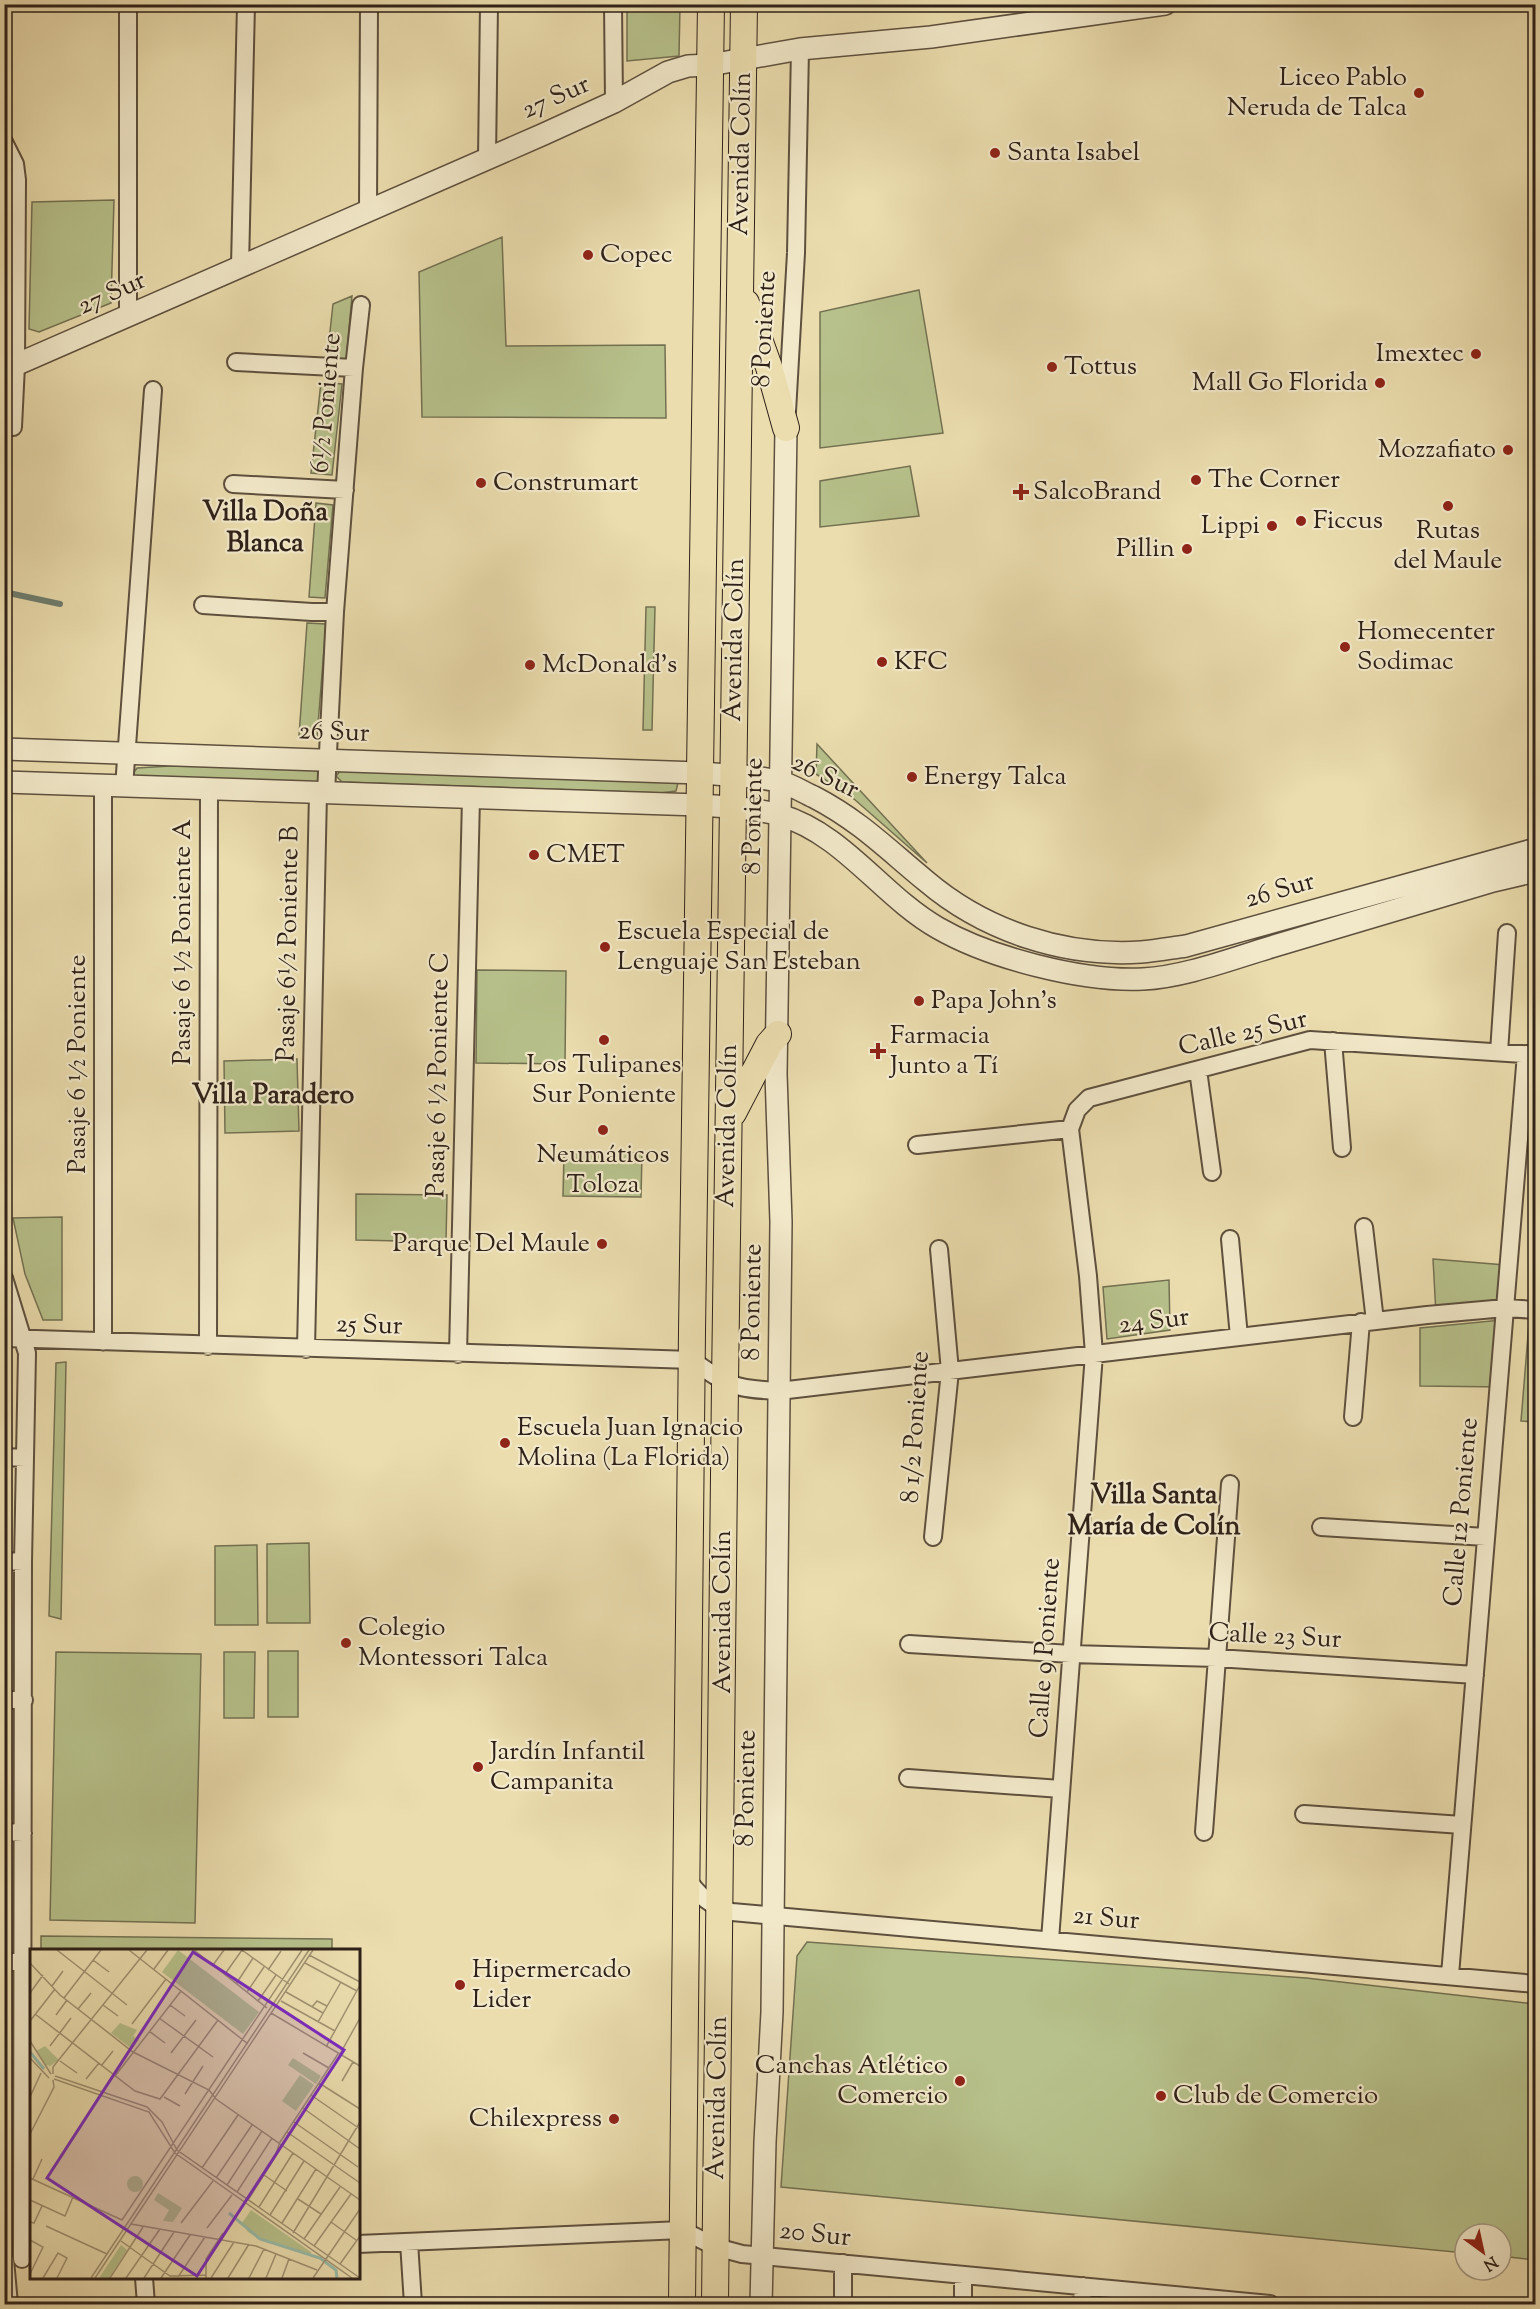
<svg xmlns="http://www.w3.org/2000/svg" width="1540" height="2309" font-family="'Sorts Mill Goudy',serif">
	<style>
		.green { fill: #b7c18b; stroke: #737152; stroke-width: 1.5 }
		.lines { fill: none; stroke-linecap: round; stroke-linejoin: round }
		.stream { stroke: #6e7e70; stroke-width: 6 }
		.minor-casing { stroke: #5e503e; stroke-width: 20 }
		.tertiary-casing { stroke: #5e503e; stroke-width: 24 }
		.primary-casing { stroke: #2f2119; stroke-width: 28 }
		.minor { stroke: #f2e9ca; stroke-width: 16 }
		.tertiary { stroke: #f2e9ca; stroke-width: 21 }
		.primary { stroke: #ebddae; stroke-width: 26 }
		.poi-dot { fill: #8f2418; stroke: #f2e9ca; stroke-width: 2 }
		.labels { text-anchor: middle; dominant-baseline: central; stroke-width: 4.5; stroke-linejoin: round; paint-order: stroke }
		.poi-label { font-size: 26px; fill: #2f2119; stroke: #f2e9ca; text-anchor: start }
		.street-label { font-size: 26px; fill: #2f2119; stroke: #f2e9ca }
		.neighbourhood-label { font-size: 27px; font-weight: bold; fill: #2f2119; stroke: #f2e9ca }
		.inset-river { fill: none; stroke: #98bcaa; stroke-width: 3 }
		.inset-road { fill: none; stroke: #a09272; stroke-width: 1.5 }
		.view { fill: #7b2cbf; fill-opacity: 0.15; stroke: #7b2cbf; stroke-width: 3 }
		.inset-edge { fill: none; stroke: #2f2119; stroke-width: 3 }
	</style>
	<rect width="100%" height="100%" fill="#ebddae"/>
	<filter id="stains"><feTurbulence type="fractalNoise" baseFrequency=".00333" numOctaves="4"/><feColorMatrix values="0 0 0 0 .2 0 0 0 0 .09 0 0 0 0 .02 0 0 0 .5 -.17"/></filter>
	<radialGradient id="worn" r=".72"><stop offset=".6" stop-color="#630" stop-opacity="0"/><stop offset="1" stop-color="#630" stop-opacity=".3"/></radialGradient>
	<path class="green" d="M 627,5 L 680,5 L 679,56 L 627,61 Z
		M 114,200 L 111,303 L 39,332 L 29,329 L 32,202 Z
		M 502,237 L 506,346 L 665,345 L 666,418 L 422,417 L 419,272 Z
		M 919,290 L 943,433 L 820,448 L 820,312 Z
		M 352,296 L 346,362 L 327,359 L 333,304 Z
		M 321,382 L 342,384 L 332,475 L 311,473 Z
		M 910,466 L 919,516 L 820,527 L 820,481 Z
		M 316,503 L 333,505 L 325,598 L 309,597 Z
		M 646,607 L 655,607 L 652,730 L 643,730 Z
		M 307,623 L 326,624 L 317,737 L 299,736 Z
		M 817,744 L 927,863 L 854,799 L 816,774 Z
		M 204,764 L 315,768 L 321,777 L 315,786 L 131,776 L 137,768 Z
		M 342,769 L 674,779 L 678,783 L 676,791 L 660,793 L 342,782 L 336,776 Z
		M 477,970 L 566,971 L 565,1064 L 476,1063 Z
		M 297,1059 L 299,1131 L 225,1133 L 224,1061 Z
		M 564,1153 L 642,1153 L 641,1197 L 563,1196 Z
		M 356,1194 L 447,1195 L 446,1242 L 356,1240 Z
		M 62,1217 L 62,1320 L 43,1320 L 25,1274 L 13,1218 Z
		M 1433,1259 L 1517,1266 L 1514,1307 L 1436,1314 Z
		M 1169,1280 L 1170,1330 L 1107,1339 L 1103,1287 Z
		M 1511,1319 L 1505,1387 L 1420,1386 L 1420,1328 Z
		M 1529,1323 L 1535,1324 L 1535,1422 L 1521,1421 Z
		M 66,1362 L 61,1619 L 49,1616 L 56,1363 Z
		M 309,1543 L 310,1623 L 267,1623 L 267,1544 Z
		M 257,1545 L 258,1625 L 215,1625 L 215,1546 Z
		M 268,1651 L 298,1651 L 298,1717 L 268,1717 Z
		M 56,1652 L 201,1654 L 195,1923 L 50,1920 Z
		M 224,1652 L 255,1652 L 254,1718 L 224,1718 Z
		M 41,1936 L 332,1939 L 332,1950 L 41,1950 Z
		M 807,1942 L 1306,1978 L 1535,2004 L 1535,2260 L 1501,2256 L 1501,2234 L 1465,2234 L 1465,2253 L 781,2187 L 797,1956 Z"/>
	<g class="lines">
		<path class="stream" d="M 4,592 L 60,604"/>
		<defs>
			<path id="minor" d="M 613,4 L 614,102
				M 4,142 L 15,164 L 17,180 L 16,365 L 13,427
				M 487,159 L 489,4
				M 368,210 L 369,4
				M 240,266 L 246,4
				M 128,316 L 128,4
				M 236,362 L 354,368
				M 787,412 L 796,253 L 800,49
				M 233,484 L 345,490
				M 203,605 L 312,612 L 335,612
				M 103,786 L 103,1342
				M 124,787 L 153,390
				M 326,793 L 335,612 L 354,368 L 361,305
				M 1333,1041 L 1342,1148
				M 1499,1052 L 1507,933
				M 1198,1070 L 1212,1172
				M 917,1145 L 1070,1129
				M 1364,1227 L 1375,1321
				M 1230,1239 L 1239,1337
				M 4,1278 L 27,1353 L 23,1562 L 22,2259
				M 4,1338 L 692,1360 C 728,1386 734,1389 779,1391 L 1427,1315 L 1505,1308 L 1536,1310
				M 208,1346 L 209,790
				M 306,1349 L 318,793
				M 458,1354 L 471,798
				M 1353,1417 L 1361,1322
				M 4,1457 L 25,1458
				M 1321,1527 L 1486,1537
				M 933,1537 L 950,1371 L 939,1249
				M 4,1561 L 23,1562
				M 909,1644 L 1071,1654 L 1217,1658 L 1475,1675
				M 4,1700 L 24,1700
				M 908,1778 L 1061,1789
				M 1304,1814 L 1462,1825
				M 4,1832 L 23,1833
				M 1204,1832 L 1230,1484
				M 686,1877 C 698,1895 711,1907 732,1912 L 1536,1984
				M 1050,1940 L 1094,1354 L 1088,1276 L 1070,1129 L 1077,1110 L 1089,1098 L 1310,1040 L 1536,1055
				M 4,1962 L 23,1962
				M 1450,1975 L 1526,1054
				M 409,2242 L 413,2304
				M 358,2244 L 682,2230 L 716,2247 L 742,2254 L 1270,2304
				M 5,2260 L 9,2304
				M 144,2278 L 146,2304
				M 843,2304 L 843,2263
				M 963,2304 L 963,2275
				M 1082,2304 L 1083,2286"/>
			<path id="tertiary" d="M 4,370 L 544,134 L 614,102 L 668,72 L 688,66 L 710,65 L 800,49 L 931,37 L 1165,4
				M 4,749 L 699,773 C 726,775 755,775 781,782 C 792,785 803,792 814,797 C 860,821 887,849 926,881 C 985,931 1064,957 1141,952 C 1156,951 1171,948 1186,946 L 1536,849
				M 4,782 L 699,805 C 726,807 754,808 780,815 C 844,834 882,896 938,928 C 990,958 1083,982 1143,979 C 1184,977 1231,959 1271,947 C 1345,925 1419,903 1493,881 L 1536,871
				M 761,2304 L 765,2142 L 772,2012 L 781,1222 L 776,1074 L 786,428"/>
			<path id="primary" d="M 746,303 L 769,367 L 786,428
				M 733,1113 L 769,1044 L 778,1034
				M 682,2304 L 692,1331 L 711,4
				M 715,2304 L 725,1383 L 744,4"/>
		</defs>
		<use href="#minor" class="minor-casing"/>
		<use href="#tertiary" class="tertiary-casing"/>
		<use href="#primary" class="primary-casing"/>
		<use href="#minor" class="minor"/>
		<use href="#tertiary" class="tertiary"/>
		<use href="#primary" class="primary"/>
	</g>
	<g class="poi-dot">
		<circle cx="1419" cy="93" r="6"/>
		<circle cx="995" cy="153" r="6"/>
		<circle cx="588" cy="255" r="6"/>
		<circle cx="1476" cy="354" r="6"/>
		<circle cx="1052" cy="367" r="6"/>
		<circle cx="1380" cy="383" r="6"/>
		<circle cx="1508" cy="450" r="6"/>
		<circle cx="1196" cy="480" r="6"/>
		<circle cx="481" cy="483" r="6"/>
		<path d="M1018 483h6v6h6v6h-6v6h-6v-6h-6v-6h6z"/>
		<circle cx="1448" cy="506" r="6"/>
		<circle cx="1301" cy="521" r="6"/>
		<circle cx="1272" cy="526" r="6"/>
		<circle cx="1187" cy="549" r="6"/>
		<circle cx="1345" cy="647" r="6"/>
		<circle cx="882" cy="662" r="6"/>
		<circle cx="530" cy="665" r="6"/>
		<circle cx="912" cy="777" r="6"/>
		<circle cx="534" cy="855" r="6"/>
		<circle cx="605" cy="947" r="6"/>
		<circle cx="919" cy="1001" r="6"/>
		<circle cx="604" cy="1040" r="6"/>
		<path d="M875 1042h6v6h6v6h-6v6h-6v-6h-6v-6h6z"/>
		<circle cx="603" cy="1130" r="6"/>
		<circle cx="602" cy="1244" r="6"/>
		<circle cx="505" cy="1443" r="6"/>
		<circle cx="346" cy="1643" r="6"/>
		<circle cx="478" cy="1767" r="6"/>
		<circle cx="460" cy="1985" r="6"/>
		<circle cx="960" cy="2081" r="6"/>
		<circle cx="1161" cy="2096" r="6"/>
		<circle cx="614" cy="2119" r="6"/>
	</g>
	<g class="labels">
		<g class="poi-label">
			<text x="1407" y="78" text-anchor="end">Liceo Pablo<tspan x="1407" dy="30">Neruda de Talca</tspan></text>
			<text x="1007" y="153">Santa Isabel</text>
			<text x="600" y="255">Copec</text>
			<text x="1464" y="354" text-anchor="end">Imextec</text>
			<text x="1064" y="367">Tottus</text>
			<text x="1368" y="383" text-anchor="end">Mall Go Florida</text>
			<text x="1496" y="450" text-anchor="end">Mozzafiato</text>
			<text x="1208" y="480">The Corner</text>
			<text x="493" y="483">Construmart</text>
			<text x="1033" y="492">SalcoBrand</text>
			<text x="1313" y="521">Ficcus</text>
			<text x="1260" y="526" text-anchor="end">Lippi</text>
			<text x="1448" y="531" text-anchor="middle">Rutas<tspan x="1448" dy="30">del Maule</tspan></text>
			<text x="1175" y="549" text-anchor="end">Pillin</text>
			<text x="1357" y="632">Homecenter<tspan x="1357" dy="30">Sodimac</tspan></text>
			<text x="894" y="662">KFC</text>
			<text x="542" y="665">McDonald's</text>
			<text x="924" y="777">Energy Talca</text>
			<text x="546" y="855">CMET</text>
			<text x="617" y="932">Escuela Especial de<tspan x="617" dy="30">Lenguaje San Esteban</tspan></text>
			<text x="931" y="1001">Papa John's</text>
			<text x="890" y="1036">Farmacia<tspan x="890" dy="30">Junto a Tí</tspan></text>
			<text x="604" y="1065" text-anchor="middle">Los Tulipanes<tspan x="604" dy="30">Sur Poniente</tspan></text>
			<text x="603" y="1155" text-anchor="middle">Neumáticos<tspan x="603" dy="30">Toloza</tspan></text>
			<text x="590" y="1244" text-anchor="end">Parque Del Maule</text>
			<text x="517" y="1428">Escuela Juan Ignacio<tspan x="517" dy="30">Molina (La Florida)</tspan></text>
			<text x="358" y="1628">Colegio<tspan x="358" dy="30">Montessori Talca</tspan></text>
			<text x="490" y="1752">Jardín Infantil<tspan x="490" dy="30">Campanita</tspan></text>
			<text x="472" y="1970">Hipermercado<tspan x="472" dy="30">Lider</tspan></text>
			<text x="948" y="2066" text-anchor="end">Canchas Atlético<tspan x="948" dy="30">Comercio</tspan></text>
			<text x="1173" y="2096">Club de Comercio</text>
			<text x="602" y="2119" text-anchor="end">Chilexpress</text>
		</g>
		<g class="street-label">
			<text transform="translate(556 98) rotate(-24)">27 Sur</text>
			<text transform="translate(742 154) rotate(-89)">Avenida Colín</text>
			<text transform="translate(112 294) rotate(-24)">27 Sur</text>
			<text transform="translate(765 329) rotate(-87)">8 Poniente</text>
			<text transform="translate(327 403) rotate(-85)">6½ Poniente</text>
			<text transform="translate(735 640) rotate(-89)">Avenida Colín</text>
			<text transform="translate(334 733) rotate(2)">26 Sur</text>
			<text transform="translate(825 777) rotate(26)">26 Sur</text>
			<text transform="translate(754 816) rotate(-89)">8 Poniente</text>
			<text transform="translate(1280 891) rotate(-16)">26 Sur</text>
			<text transform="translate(183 942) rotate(-90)">Pasaje 6 ½ Poniente A</text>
			<text transform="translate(289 944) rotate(-89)">Pasaje 6½ Poniente B</text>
			<text transform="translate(1243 1034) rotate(-13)">Calle 25 Sur</text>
			<text transform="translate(78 1064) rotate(-90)">Pasaje 6 ½ Poniente</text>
			<text transform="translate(439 1075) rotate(-89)">Pasaje 6 ½ Poniente C</text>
			<text transform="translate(728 1126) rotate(-89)">Avenida Colín</text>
			<text transform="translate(753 1302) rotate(-89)">8 Poniente</text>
			<text transform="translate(1154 1322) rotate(-7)">24 Sur</text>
			<text transform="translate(369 1326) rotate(2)">25 Sur</text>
			<text transform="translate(916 1427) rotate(-86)">8 1/2 Poniente</text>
			<text transform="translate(1462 1512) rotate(-85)">Calle 12 Poniente</text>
			<text transform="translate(723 1612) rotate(-90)">Avenida Colín</text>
			<text transform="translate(1275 1637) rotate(3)">Calle 23 Sur</text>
			<text transform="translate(1046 1648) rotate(-86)">Calle 9 Poniente</text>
			<text transform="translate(747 1788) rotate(-89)">8 Poniente</text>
			<text transform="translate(1106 1919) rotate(5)">21 Sur</text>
			<text transform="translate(718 2098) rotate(-89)">Avenida Colín</text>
			<text transform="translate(815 2235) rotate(6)">20 Sur</text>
		</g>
		<g class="neighbourhood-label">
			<text x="265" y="513">Villa Doña<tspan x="265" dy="31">Blanca</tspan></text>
			<text x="273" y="1096">Villa Paradero</text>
			<text x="1154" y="1496">Villa Santa<tspan x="1154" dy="31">María de Colín</tspan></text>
		</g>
	</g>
	<g transform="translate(30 1949)">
		<rect width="330" height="330" fill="#ebddae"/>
		<path d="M 148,1 L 229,63 L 213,85 L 132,23 ZM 90,74 L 107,81 L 103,87 L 109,91 L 102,100 L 81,84 ZM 15,97 L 29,111 L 20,117 L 15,116 L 6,102 ZM 263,109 L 291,127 L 286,135 L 258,116 ZM 270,126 L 284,136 L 266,162 L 252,152 ZM97 235a8 8 0 1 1 16 0a8 8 0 1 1-16 0ZM 128,244 L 152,259 L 143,273 L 133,272 L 139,261 L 124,251 ZM 221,261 L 281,303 L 281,305 L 231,291 L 218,283 L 212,274 ZM 91,296 L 97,301 L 79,329 L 69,329 Z" fill="#b7c18b"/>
		<path class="inset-river" d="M 0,103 L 14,120M 199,264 L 230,290 L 290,309 L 306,321 L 307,329"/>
		<path class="inset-road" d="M 27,1 L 97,56M 99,1 L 218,95M 164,1 L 237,59M 212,1 L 259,35M 279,6 L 330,33M 63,11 L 79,23M 0,14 L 30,46 L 103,103 L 179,141 L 186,150 L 330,251M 275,14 L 327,42M 183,16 L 194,1M 124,20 L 138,1M 238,21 L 251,2M 195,25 L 212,1M 206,35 L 223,9M 22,37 L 33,22M 217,43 L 234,18M 256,43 L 293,64M 0,44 L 13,26M 34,49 L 71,1M 228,52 L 246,26M 251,52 L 305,82M 73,56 L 88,67M 140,56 L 155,67M 282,58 L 287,52 L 297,57M 48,60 L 61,44M 241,64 L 330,117M 5,65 L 105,142 L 130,150 L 188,71M 26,66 L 37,51M 129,69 L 183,108M 0,72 L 25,40M 288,73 L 311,33M 102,75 L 136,30M 119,82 L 135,94M 0,92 L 21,125M 20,97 L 41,69M 296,98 L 330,36M 141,104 L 166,71M 273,104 L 299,119M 310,105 L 330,69M 0,109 L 19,129M 30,112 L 47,124M 71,117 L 83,102M 23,125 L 23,118 L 117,1M 25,127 L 117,158 L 132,173 L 147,201 L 330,329M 85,127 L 151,42M 24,130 L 119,163 L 145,204 L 322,329M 56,130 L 69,114M 312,132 L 323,113M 289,134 L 330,160M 155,145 L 173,117M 281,146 L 330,180M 0,148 L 11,124M 134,148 L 150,157M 273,159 L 330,200M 264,173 L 328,218M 257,183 L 330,234M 0,185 L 24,138 L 23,131M 172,219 L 208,166M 234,226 L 257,242M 0,229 L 92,271M 186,229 L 222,176M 3,230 L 12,210M 197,236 L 232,182M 207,243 L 242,189M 268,250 L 291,265M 0,251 L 35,267 L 43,248M 218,251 L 244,210 L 250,193 L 308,105M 229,258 L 263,204M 240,266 L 274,212M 92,271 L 272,1M 0,273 L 4,274 L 12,257M 301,273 L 326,291M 151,274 L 183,232M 252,274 L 286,220M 101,275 L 226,297 L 287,321M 16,277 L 77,305M 177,279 L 202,246M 263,284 L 330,173M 274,290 L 310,238M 0,291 L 13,298 L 0,325M 91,292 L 140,327 L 176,326M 284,297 L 321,245M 310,315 L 330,287M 148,328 L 175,288M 13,329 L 28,304 L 37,309 L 27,329M 61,329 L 279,1M 65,329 L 283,1M 80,329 L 113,278M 96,329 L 130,280M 114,329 L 144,283M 131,329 L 160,286M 176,329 L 176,310 L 193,284M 181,329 L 204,293M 198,329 L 219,295M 219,329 L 234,300M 236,329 L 246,305M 252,329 L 259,310M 283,329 L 330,260"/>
		<path class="view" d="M 163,3 L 314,101 L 167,327 L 17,229 Z"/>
		<rect width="330" height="330" class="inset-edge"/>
	</g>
	<rect width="1540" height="2309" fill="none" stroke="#ebddae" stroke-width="24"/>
	<rect x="6" y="6" width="1528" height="2297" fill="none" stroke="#2f2119" stroke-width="3"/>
	<rect x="12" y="12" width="1516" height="2285" fill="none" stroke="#2f2119" stroke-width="1.5"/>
	<g transform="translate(1483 2252) rotate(147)"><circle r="28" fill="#f2e9ca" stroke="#a49983" stroke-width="1.5"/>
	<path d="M0-4.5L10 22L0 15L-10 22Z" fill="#8f2418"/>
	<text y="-9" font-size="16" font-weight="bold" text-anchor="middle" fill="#2f2119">N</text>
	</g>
	<rect width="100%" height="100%" filter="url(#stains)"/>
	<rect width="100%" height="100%" fill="url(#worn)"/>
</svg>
